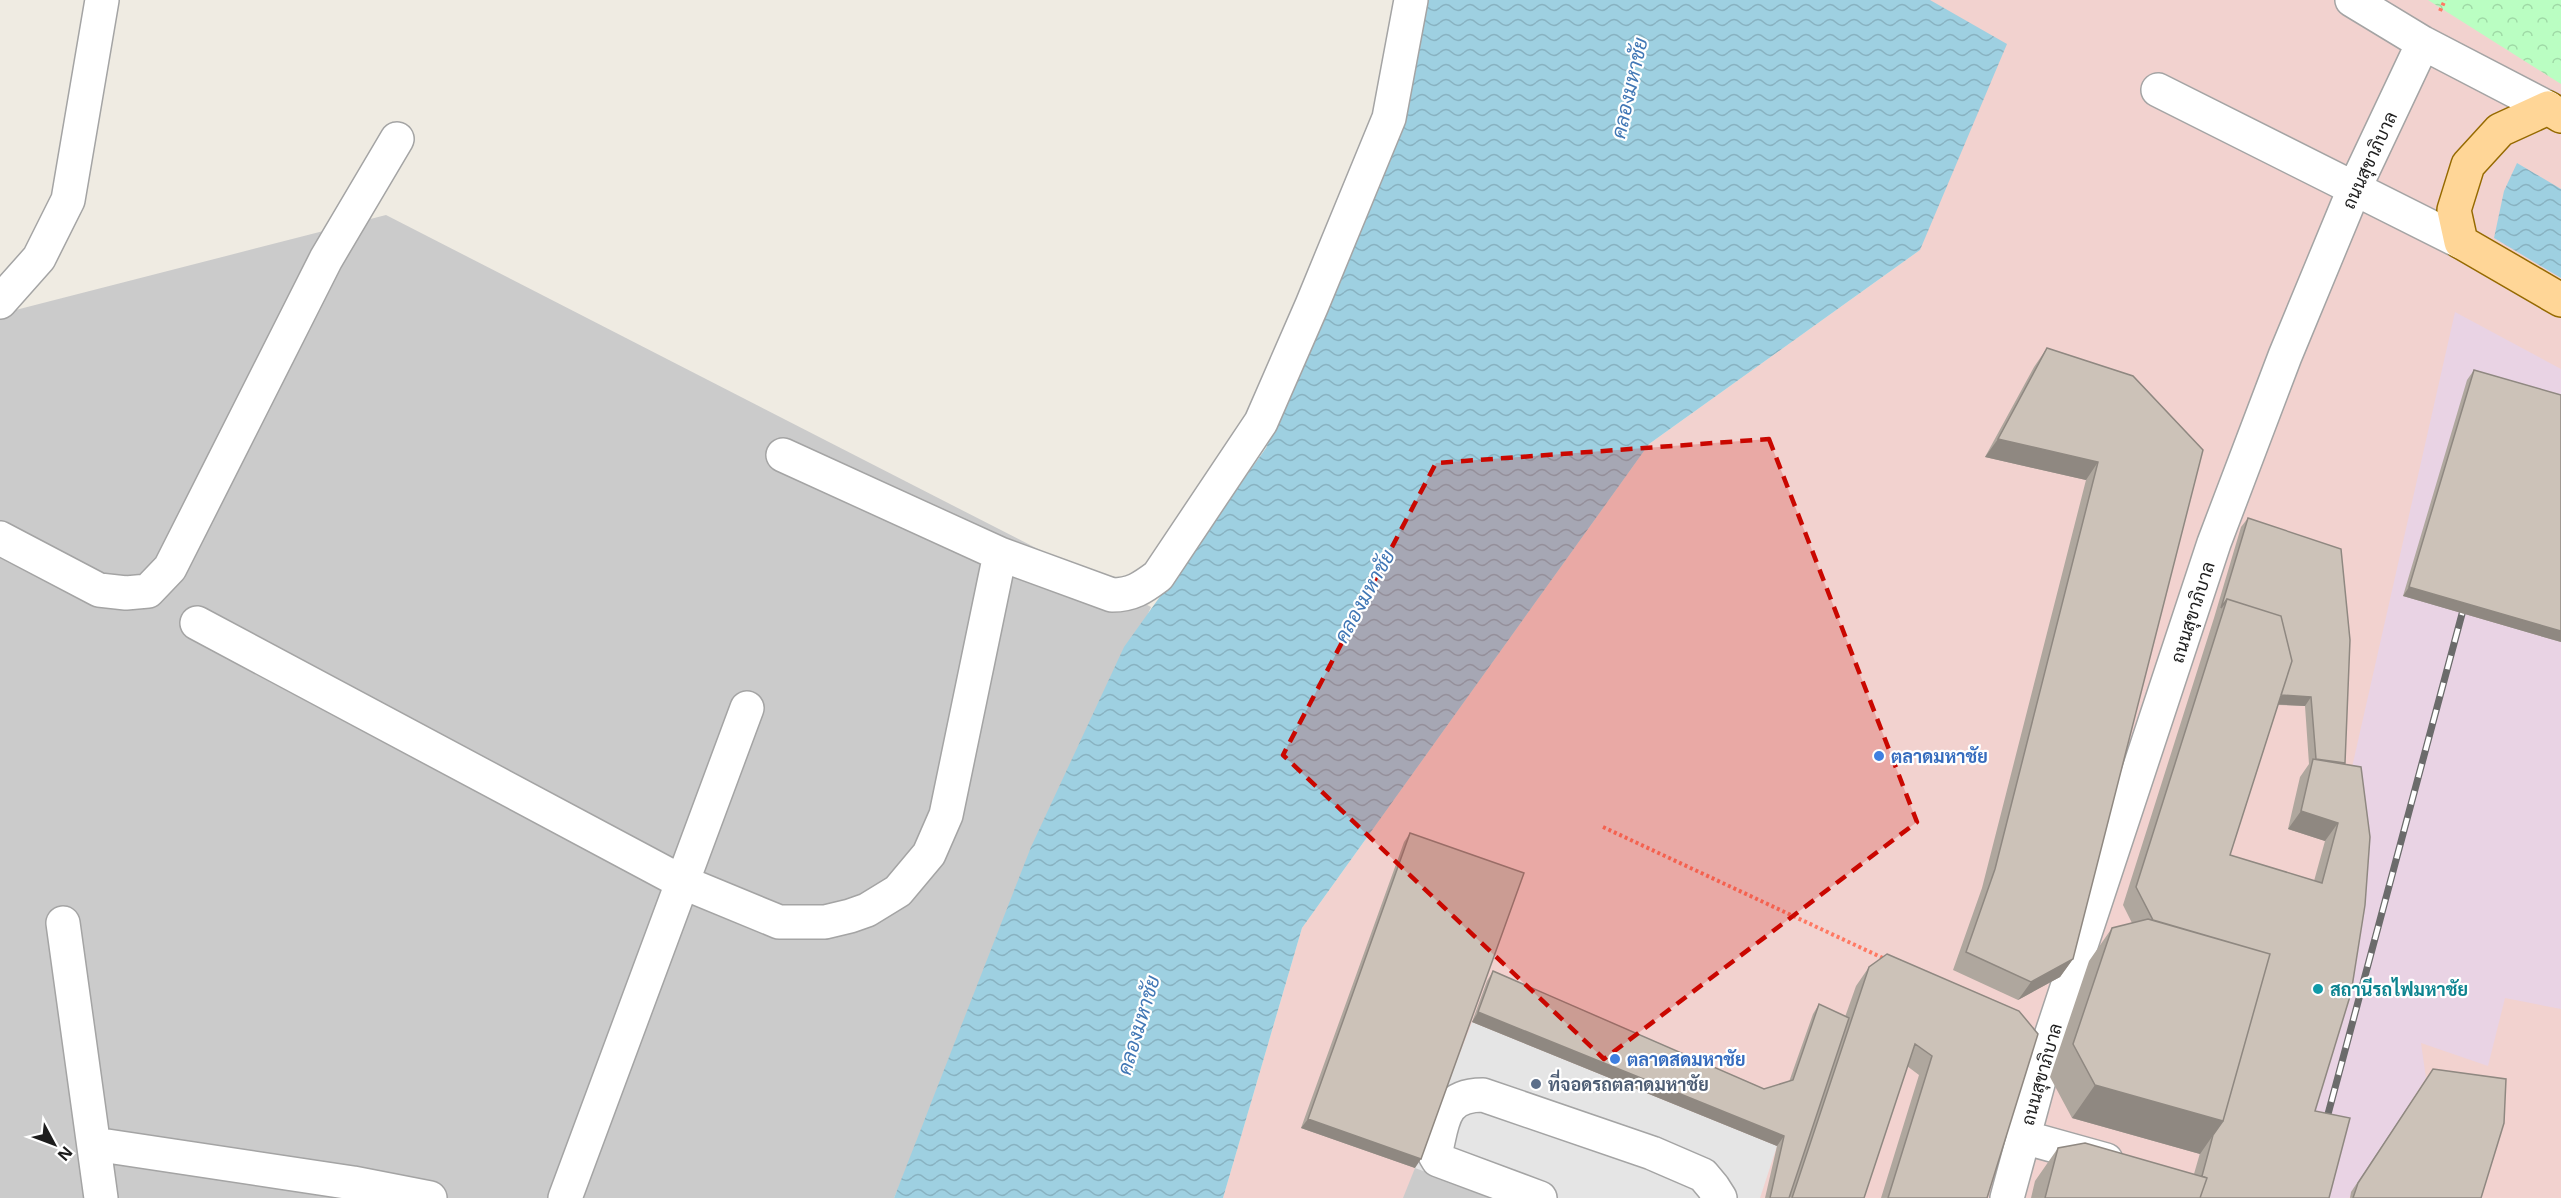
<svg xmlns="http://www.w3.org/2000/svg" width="2561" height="1198" font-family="'Open Sans',Sarabun,sans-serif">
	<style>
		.commercial { fill: #f2d2cf }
		.religious { fill: #cbcbcb }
		.railway { fill: #e9d3e4 }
		.park { fill: url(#park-crowns) }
		.parking { fill: #e5e5e5 }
		.water { fill: url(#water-waves) }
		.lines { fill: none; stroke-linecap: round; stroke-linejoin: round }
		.minor-casing { stroke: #a4a4a4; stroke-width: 36 }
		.major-casing { stroke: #966a00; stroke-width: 36 }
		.path { stroke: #ff7963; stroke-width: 4; stroke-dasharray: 3 3; stroke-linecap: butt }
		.minor { stroke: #fff; stroke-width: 33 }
		.major { stroke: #ffd697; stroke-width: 33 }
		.rail-casing { stroke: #6b6b6b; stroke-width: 7 }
		.rail { stroke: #fff; stroke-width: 4.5; stroke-dasharray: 14; stroke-linecap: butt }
		.wall { fill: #afa79e; fill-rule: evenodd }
		.shaded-wall { fill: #8f8881 }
		.building { fill: #ccc2b8; stroke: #8f8881; stroke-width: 1.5 }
		.marked { fill: #ca0700; fill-opacity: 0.2; stroke: #ca0700; stroke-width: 4.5; stroke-dasharray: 12 8; stroke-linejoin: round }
		.shop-dot { fill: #3f7fe0; stroke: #fff; stroke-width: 2 }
		.culture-dot { fill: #0f9aa8; stroke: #fff; stroke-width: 2 }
		.service-dot { fill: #5c6f8a; stroke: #fff; stroke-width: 2 }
		.labels { text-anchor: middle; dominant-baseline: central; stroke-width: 4.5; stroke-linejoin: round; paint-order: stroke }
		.street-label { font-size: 18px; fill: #1d1d1d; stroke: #fff }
		.shop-label { font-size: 18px; font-weight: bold; fill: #366cbe; stroke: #fff; text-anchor: start }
		.culture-label { font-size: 18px; font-weight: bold; fill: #0d838f; stroke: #fff; text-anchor: start }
		.service-label { font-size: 18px; font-weight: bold; fill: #4e5e75; stroke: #fff; text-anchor: start }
		.water-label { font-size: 20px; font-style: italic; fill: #4177b5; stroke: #fff }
	</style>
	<defs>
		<pattern id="park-crowns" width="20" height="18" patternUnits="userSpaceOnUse" patternTransform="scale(1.5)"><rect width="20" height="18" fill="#bafec2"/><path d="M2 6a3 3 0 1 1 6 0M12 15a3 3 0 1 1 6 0" fill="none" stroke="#9fd9a6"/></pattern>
		<pattern id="water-waves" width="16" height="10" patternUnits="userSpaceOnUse" patternTransform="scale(1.5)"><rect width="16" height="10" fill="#9ed0e1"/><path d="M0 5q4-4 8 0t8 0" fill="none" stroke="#88b2c1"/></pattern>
	</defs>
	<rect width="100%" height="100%" fill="#efebe2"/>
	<path class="commercial" d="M 1887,0 L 2463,0 L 2561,57 L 2561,1198 L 1223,1198 L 1302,928 L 1649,444 L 1920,250 Z"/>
	<path class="religious" d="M 386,215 L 1151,607 L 894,1198 L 0,1198 L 0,314 Z
		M 1443,1164 L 1540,1198 L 1403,1198 L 1415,1168 Z"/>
	<path class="railway" d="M 2455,312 L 2561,369 L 2561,1009 L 2505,998 L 2488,1066 L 2421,1043 L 2426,1078 L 2349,1198 L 2188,1198 L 2200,1154 L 2292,992 L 2348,785 Z"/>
	<path class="park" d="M 2428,0 L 2561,0 L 2561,84 Z"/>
	<path class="parking" d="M 1472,1022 L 1777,1146 L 1760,1198 L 1497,1198 L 1415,1168 Z"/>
	<path class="water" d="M 1420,0 L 1930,0 L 2007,44 L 1920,250 L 1649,444 L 1302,928 L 1223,1198 L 894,1198 L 1031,847 L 1124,647 L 1266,448 L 1389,155 Z
		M 2517,163 L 2561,189 L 2561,278 L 2494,238 L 2504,191 Z"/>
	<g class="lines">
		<defs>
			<path id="minor" d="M 2352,0 L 2423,43 L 2548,108
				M 2158,90 L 2461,242
				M 0,302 L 39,258 L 68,200 L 102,0
				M 0,538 L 99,590 L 126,593 L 148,591 L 170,568 L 326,259 L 397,139
				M 1000,554 L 1112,595 C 1132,595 1142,588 1158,576 L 1261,422 L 1312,305 L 1389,118 L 1411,0
				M 197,623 L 682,882 L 779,922 L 825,922 L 850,916 L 867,910 L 898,891 L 929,854 L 946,815 L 1000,554 L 783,455
				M 63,923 L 101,1198
				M 2023,1137 L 2106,1160
				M 94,1144 L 353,1183 L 430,1198
				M 565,1198 L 747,708
				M 1540,1198 L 1438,1160 L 1435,1155 C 1443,1123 1441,1095 1483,1095 L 1652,1153 L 1703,1175 L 1713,1187 L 1720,1198
				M 2007,1198 L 2051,1036 L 2214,543 L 2285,356 L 2355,187 L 2423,43"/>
			<path id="major" d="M 2561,116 L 2548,108 L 2500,130 L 2468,165 L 2454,210 L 2461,242 L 2561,300"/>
		</defs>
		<use href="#minor" class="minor-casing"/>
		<use href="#major" class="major-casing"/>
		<path class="path" d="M 2440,11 L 2445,0
			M 1603,827 L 1885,959"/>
		<use href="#minor" class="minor"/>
		<use href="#major" class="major"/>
		<defs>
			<path id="rail" d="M 2324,1129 L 2466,599"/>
		</defs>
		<use href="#rail" class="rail-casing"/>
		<use href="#rail" class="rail"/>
	</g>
	<path class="wall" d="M 2047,348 L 2133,376 L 2073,959 L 2060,977 L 2018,1000 L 1953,970 L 1982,888 L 2086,480 L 1985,457 L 2034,367 Z
		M 2474,370 L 2561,395 L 2561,642 L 2403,596 L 2467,380 Z
		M 2248,518 L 2345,763 L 2315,1111 L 2329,1198 L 2031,1198 L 2035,1181 L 2058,1148 L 2194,1174 L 2200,1153 L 2200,1154 L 2072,1118 L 2050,1077 L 2089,961 L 2112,928 L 2132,923 L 2123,905 L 2214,618 L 2241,527 ZM 2278,705 L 2305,706 L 2309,764 L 2300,777 L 2288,829 L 2325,841 L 2314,881 L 2230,855 Z
		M 1410,833 L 1415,1168 L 1301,1128 L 1404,842 Z
		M 1869,967 L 2019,1011 L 1987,1198 L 1881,1198 L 1919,1075 L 1907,1066 L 1864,1198 L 1765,1198 L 1777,1146 L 1472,1022 L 1487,981 L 1493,971 L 1764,1089 L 1789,1082 L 1813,1014 L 1819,1004 L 1845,1017 L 1856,986 Z
		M 2433,1069 L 2481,1198 L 2350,1198 L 2351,1192 Z"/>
	<path class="shaded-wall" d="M 1998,439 L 2098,462 L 2086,480 L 1985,457 Z
		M 2409,587 L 2561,631 L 2561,642 L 2403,596 Z
		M 2278,695 L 2311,697 L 2305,706 L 2271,704 Z
		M 2301,811 L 2338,823 L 2325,841 L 2288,829 Z
		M 2073,959 L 2060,977 L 2018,1000 L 2031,982 Z
		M 1478,1012 L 1784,1136 L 1777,1146 L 1472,1022 Z
		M 2095,1085 L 2223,1121 L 2200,1154 L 2072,1118 Z
		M 1308,1119 L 1421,1159 L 1415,1168 L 1301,1128 Z"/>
	<path class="building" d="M 2047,348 L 2133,376 L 2203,450 L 2073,959 L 2031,982 L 1966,952 L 1995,869 L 2098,462 L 1998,439 Z
		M 2474,370 L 2561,395 L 2561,631 L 2409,587 Z
		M 2248,518 L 2341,549 L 2350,640 L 2345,763 L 2316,759 L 2311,697 L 2281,695 L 2292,661 L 2281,616 L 2227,599 L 2221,608 Z
		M 2227,599 L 2281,616 L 2292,661 L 2230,855 L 2322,883 L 2338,823 L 2301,811 L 2313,759 L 2361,767 L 2370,837 L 2365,905 L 2351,993 L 2315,1111 L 2350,1118 L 2329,1198 L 2200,1198 L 2207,1178 L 2202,1176 L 2213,1135 L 2223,1121 L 2270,954 L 2153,920 L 2136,887 Z
		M 1410,833 L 1524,873 L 1421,1159 L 1308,1119 Z
		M 2148,919 L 2270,954 L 2223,1121 L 2095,1085 L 2073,1044 L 2112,928 Z
		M 1887,954 L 2019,1011 L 2038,1034 L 1987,1198 L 1888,1198 L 1932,1056 L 1915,1044 L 1864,1198 L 1792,1198 L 1869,967 Z
		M 1493,971 L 1764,1089 L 1793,1080 L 1819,1004 L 1849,1018 L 1789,1198 L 1770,1198 L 1784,1136 L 1478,1012 Z
		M 2433,1069 L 2506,1079 L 2504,1123 L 2481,1198 L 2353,1198 L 2358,1183 Z
		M 2085,1143 L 2207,1178 L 2200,1198 L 2045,1198 L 2058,1148 Z"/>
	<path class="marked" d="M 1769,439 L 1917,822 L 1604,1059 L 1283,755 L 1436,463 Z"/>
	<g class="shop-dot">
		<circle cx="1879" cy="756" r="6"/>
		<circle cx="1615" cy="1059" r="6"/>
	</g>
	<circle class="culture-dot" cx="2318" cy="989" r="6"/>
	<circle class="service-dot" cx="1536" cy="1084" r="6"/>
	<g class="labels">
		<g class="street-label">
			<text transform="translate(2369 160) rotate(-65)">ถนนสุขาภิบาล</text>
			<text transform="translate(2192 612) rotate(-72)">ถนนสุขาภิบาล</text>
			<text transform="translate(2041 1074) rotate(-74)">ถนนสุขาภิบาล</text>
		</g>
		<g class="shop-label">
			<text x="1891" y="756">ตลาดมหาชัย</text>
			<text x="1627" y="1059">ตลาดสดมหาชัย</text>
		</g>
		<g class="culture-label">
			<text x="2330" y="989">สถานีรถไฟมหาชัย</text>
		</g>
		<g class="service-label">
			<text x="1548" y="1084">ที่จอดรถตลาดมหาชัย</text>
		</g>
		<g class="water-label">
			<text transform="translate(1629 88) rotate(-77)">คลองมหาชัย</text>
			<text transform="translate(1364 596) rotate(-61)">คลองมหาชัย</text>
			<text transform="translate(1138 1025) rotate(-73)">คลองมหาชัย</text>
		</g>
	</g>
	<g transform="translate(54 1144) rotate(131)" stroke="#ffffff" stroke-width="4.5" paint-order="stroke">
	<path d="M0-4.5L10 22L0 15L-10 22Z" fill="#1d1d1d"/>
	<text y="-9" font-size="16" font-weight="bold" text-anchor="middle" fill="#1d1d1d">N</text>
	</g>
</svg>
